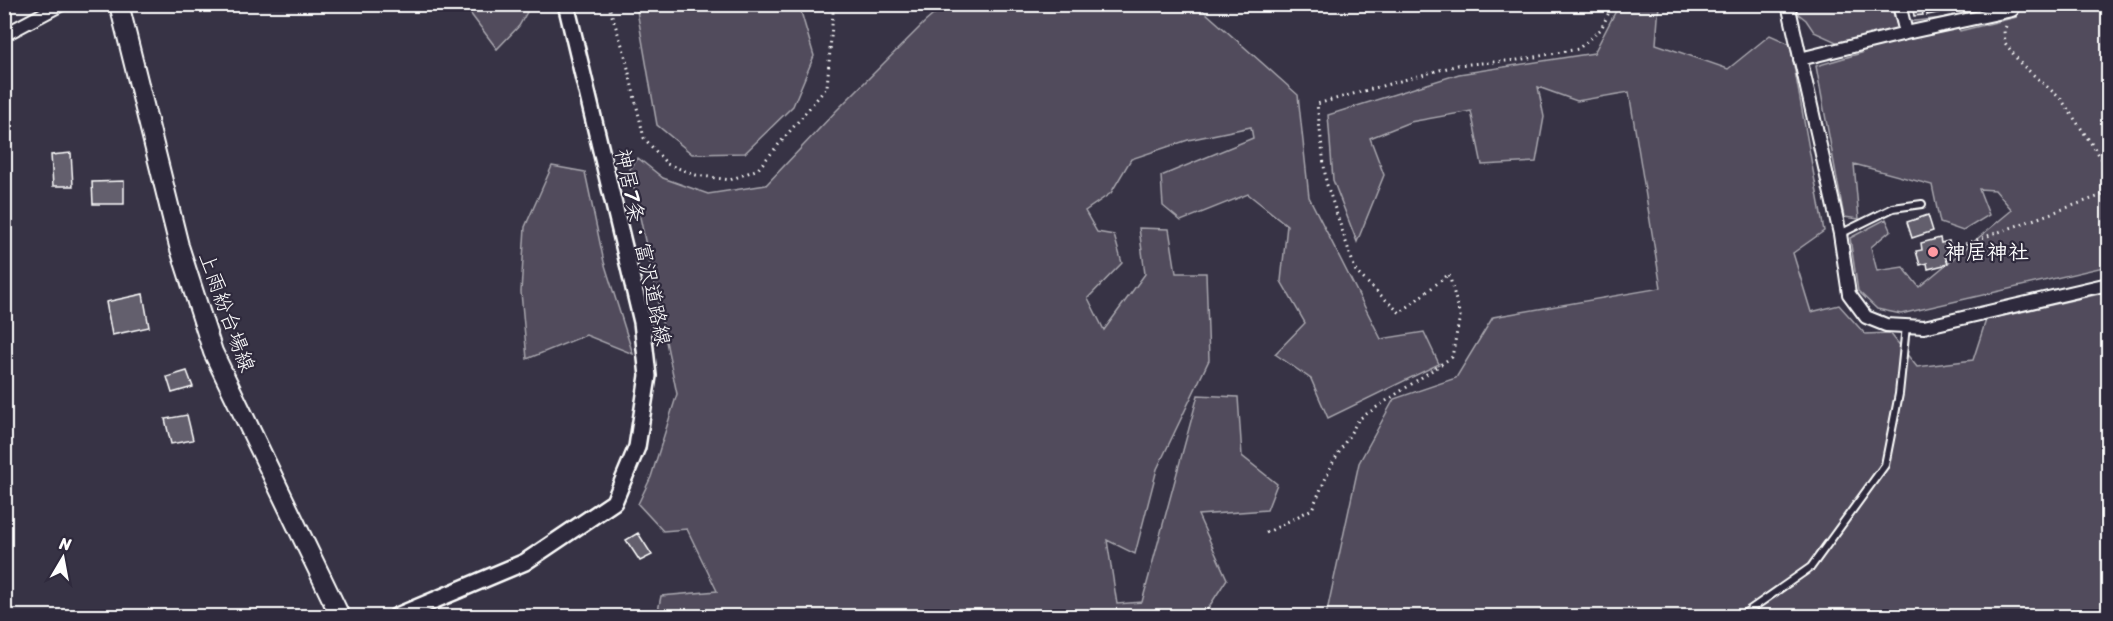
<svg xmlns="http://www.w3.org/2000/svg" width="2113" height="621" font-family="Sriracha,'Klee One',sans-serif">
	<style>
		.green { fill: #514c5c; stroke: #a8a6ae; stroke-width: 1.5 }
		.building { fill: #635f6d; stroke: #fff; stroke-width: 1.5 }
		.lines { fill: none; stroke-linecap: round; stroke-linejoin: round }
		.service-casing { stroke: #fff; stroke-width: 10 }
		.minor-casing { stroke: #fff; stroke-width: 16 }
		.tertiary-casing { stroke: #fff; stroke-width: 20 }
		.secondary-casing { stroke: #fff; stroke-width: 22 }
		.path { stroke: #fff; stroke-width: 3; stroke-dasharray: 1.5 4.5; stroke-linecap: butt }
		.service { stroke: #2f2a3d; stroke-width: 6 }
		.minor { stroke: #2f2a3d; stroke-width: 12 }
		.tertiary { stroke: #2f2a3d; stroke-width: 15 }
		.secondary { stroke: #2f2a3d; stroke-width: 18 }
		.poi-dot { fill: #ff9aa2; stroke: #2f2a3d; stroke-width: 2 }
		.labels { text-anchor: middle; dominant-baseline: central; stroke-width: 4.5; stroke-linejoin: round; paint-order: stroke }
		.street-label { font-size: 21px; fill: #fff; stroke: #2f2a3d }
		.poi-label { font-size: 21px; font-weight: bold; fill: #fff; stroke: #2f2a3d; text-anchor: start }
	</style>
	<rect width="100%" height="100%" fill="#373345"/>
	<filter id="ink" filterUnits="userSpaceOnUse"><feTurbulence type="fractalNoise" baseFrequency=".0167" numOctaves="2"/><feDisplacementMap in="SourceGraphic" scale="12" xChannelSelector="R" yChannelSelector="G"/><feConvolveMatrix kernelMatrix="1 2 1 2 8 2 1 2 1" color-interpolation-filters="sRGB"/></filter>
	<g filter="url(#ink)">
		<path class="green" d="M 464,5 L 531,5 L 519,26 L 497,49 Z
			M 636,5 L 799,5 L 814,56 L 793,106 L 745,153 L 692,154 L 657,125 Z
			M 945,5 L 1197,5 L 1298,95 L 1309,197 L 1381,339 L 1424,332 L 1439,364 L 1328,418 L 1311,379 L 1275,354 L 1305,323 L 1281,281 L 1287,225 L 1248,194 L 1181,221 L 1163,206 L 1161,176 L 1253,138 L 1251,127 L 1188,140 L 1131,159 L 1111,193 L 1085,211 L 1097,232 L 1114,235 L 1122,263 L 1088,298 L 1104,330 L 1145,274 L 1139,228 L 1169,229 L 1176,273 L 1206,273 L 1209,360 L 1157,469 L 1135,554 L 1107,540 L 1117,604 L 1142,602 L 1198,395 L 1238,397 L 1242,456 L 1277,484 L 1267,510 L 1198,515 L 1227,579 L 1205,613 L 1234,616 L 657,616 L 661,596 L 717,591 L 687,529 L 663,531 L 638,504 L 651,477 L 677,394 L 630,169 L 638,158 L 663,178 L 708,194 L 766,185 L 837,110 L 925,22 Z
			M 1619,5 L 1659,5 L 1656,44 L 1728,69 L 1770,35 L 1790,44 L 1824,231 L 1793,253 L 1811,312 L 1839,305 L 1865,334 L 1890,333 L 1917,367 L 1973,360 L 1986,320 L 2108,292 L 2108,616 L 1326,616 L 1359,463 L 1394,399 L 1456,378 L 1493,317 L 1661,288 L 1629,92 L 1577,101 L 1538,87 L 1544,117 L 1536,162 L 1482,165 L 1471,111 L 1410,122 L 1370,138 L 1384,175 L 1357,242 L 1333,180 L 1328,115 L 1459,74 L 1594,53 Z
			M 1787,5 L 1891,5 L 1896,23 L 1952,17 L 1960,31 L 2017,17 L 2015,5 L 2108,5 L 2108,266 L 1901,314 L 1877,309 L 1858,291 L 1850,238 L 1886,219 L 1891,230 L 1871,247 L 1877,271 L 1903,267 L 1919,287 L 2012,210 L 1995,190 L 1979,189 L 1989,215 L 1963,231 L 1940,223 L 1932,185 L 1854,164 L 1859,219 L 1844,217 L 1816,66 L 1861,53 L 1814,32 L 1806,20 Z
			M 552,166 L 585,172 L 604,262 L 633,354 L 586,335 L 527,359 L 521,292 L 525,227 Z"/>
		<path class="building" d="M 1912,4 L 1921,4 L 1923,15 L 1914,16 Z
			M 1925,4 L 1951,4 L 1952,10 L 1927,15 Z
			M 71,153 L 73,186 L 53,186 L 51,155 Z
			M 124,181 L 124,204 L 93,204 L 92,182 Z
			M 1928,215 L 1933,231 L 1912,238 L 1907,222 Z
			M 1940,238 L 1941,243 L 1949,241 L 1953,254 L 1945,256 L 1948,264 L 1928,269 L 1927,263 L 1920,265 L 1916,251 L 1922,250 L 1921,243 Z
			M 143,294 L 149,327 L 112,335 L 106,302 Z
			M 187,371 L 193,387 L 172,393 L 167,377 Z
			M 187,415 L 193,440 L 171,444 L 165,419 Z
			M 638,533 L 652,555 L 640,561 L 626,540 Z"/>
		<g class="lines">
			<defs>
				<path id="service" d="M 1840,234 L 1893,208 L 1922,204
					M 1741,616 L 1811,567 L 1885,465 L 1899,394 L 1906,326"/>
				<path id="minor" d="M 1788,4 L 1840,234 L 1849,294 L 1866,317 L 1886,325 L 1924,327 L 2108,284
					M 1899,4 L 1906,33
					M 4,35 L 62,4
					M 1800,59 L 1906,33 L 2012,10 L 2011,4"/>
				<path id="tertiary" d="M 397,616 L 525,562 L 614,502 L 637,447 L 648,376 L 642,322 L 566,4"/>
				<path id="secondary" d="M 119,4 L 179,246 L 213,352 L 340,616"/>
			</defs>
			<use href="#service" class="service-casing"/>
			<use href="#minor" class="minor-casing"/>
			<use href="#tertiary" class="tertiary-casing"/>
			<use href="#secondary" class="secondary-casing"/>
			<path class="path" d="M 608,4 L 624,51 L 644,138 L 667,164 L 696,175 L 730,180 L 758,169 L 827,87 L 833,13 L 831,4
				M 2006,26 L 2004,31 L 2005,43 L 2021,64 L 2061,99 L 2108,168
				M 1954,248 L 2108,193
				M 1266,533 L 1312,509 L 1332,464 L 1359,419 L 1452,357 L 1460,316 L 1449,274 L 1400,313 L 1356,272 L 1326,182 L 1317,104 L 1458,65 L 1518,60 L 1578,49 L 1601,29 L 1613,4"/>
			<use href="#service" class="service"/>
			<use href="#minor" class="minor"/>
			<use href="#tertiary" class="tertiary"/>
			<use href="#secondary" class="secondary"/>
		</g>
	</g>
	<circle class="poi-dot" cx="1933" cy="252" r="6"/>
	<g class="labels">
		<g class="street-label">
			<text transform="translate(643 247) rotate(78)">神居7条・富沢道路線</text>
			<text transform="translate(227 312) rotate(70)">上雨紛台場線</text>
		</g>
		<g class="poi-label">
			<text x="1945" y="252">神居神社</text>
		</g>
	</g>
	<rect width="2113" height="621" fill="none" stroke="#2f2a3d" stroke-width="24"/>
	<rect x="12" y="12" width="2089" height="597" fill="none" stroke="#fff" stroke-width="2" filter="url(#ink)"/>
	<g transform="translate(63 558) rotate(10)" stroke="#2f2a3d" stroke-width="4.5" paint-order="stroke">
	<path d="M0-4.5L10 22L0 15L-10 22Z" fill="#ffffff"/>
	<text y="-9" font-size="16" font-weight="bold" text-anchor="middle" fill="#ffffff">N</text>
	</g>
</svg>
